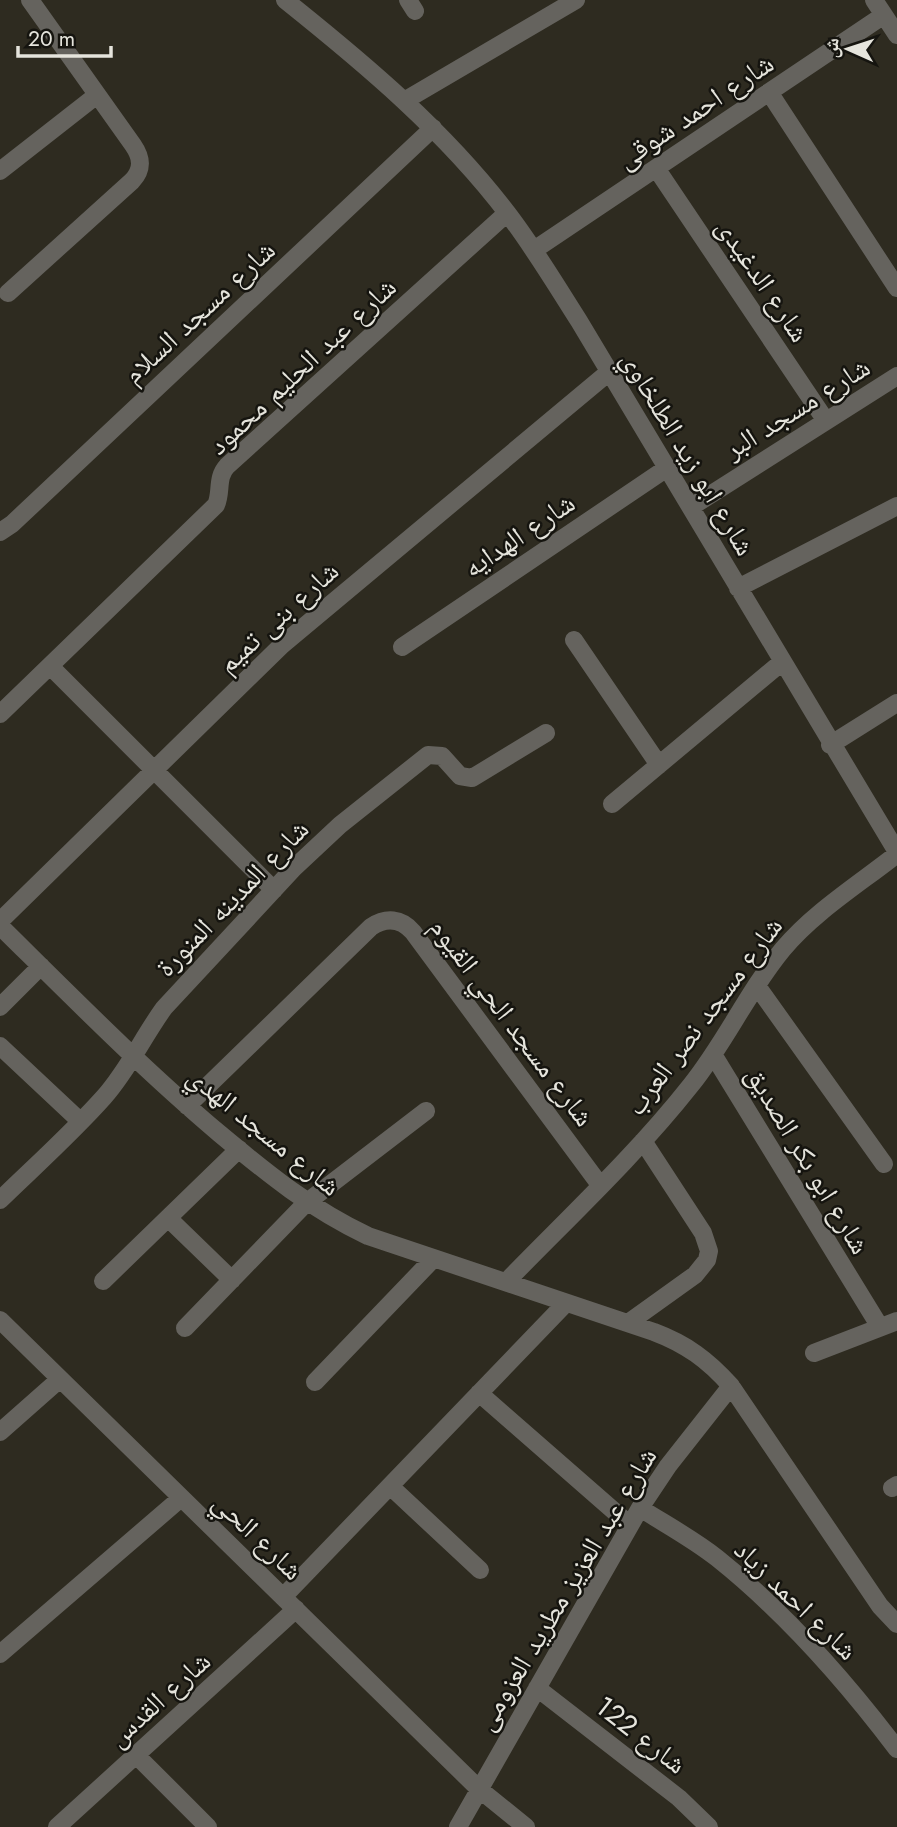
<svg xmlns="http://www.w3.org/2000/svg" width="897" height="1827" font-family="Jost,'Noto Naskh Arabic',sans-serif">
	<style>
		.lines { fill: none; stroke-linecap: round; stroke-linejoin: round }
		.minor { stroke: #65635e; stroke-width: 18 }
		.labels { text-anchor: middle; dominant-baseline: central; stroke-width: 5; stroke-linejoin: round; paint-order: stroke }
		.street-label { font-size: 28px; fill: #e5e4dc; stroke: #15140f }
	</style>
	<rect width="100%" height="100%" fill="#2e2b20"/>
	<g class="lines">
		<path class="minor" d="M 285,0 C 365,64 445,131 508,214 C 534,248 556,285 579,321 L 897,852
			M 408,0 L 415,11
			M 874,0 L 897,35
			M 769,92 L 897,288
			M 404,101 L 576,0
			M 656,168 L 826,421
			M 0,171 L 97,95
			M 534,250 L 884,15
			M 8,293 L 132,181 C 143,169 142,158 133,145 L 30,0
			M 691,507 L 897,376
			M 0,532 L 12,524 L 433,128
			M 738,588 L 897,506
			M 574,640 L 659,765
			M 402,647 L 667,468
			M 50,666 L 274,890
			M 0,714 L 216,505 C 222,492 216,478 227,466 L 507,213
			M 830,745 L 897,703
			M 612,804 L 782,662
			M 0,921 L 282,645 L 609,372
			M 0,926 C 72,997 143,1069 220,1134 C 268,1174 311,1209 368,1236 L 654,1332 C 686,1344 708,1360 731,1386 L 880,1606 L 897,1624
			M 757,986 L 884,1164
			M 0,1007 L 41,966
			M 0,1046 L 80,1121
			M 714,1056 L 880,1327
			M 187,1106 L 371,927 C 386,917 401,918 413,932 L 600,1185
			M 0,1200 C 35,1166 72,1133 104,1097 C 128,1070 143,1037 164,1008 L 294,868 L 340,825 L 428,755 L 442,756 L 460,776 L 472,778 L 546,733
			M 168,1218 L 232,1280
			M 103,1281 L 239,1149
			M 506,1282 C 568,1218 635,1156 691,1085 C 725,1043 748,991 783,949 C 814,912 859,884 897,854
			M 0,1320 L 479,1789 L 526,1827
			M 628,1323 L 695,1275 L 707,1260 L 709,1251 L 703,1233 L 643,1141
			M 185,1328 L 306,1203 L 426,1111
			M 814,1353 L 897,1321
			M 315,1382 L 434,1258
			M 479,1393 L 630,1525
			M 0,1432 L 60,1379
			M 390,1486 L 480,1570
			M 892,1488 L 897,1485
			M 640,1508 C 665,1524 693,1539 717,1558 C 786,1613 844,1679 897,1749
			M 283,1597 L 566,1303
			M 0,1654 L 181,1498
			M 537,1688 L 679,1798 L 709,1827
			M 136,1755 L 208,1827
			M 57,1827 L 296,1609
			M 458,1827 L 640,1508 L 668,1466 L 731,1386"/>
	</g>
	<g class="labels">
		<g class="street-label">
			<text transform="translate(695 111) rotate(-34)">شارع احمد شوقى</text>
			<text transform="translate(763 280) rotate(56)">شارع الدغيدى</text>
			<text transform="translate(199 312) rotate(-43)">شارع مسجد السلام</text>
			<text transform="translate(302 366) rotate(-43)">شارع عبد الحليم محمود</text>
			<text transform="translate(797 408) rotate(-32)">شارع مسجد البر</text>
			<text transform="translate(688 453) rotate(59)">شارع ابو زيد الطلخاوي</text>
			<text transform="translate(519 535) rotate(-34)">شارع الهدايه</text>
			<text transform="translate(278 617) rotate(-42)">شارع بنى تميم</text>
			<text transform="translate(232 898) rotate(-46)">شارع المدينه المنورة</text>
			<text transform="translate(704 1016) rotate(-53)">شارع مسجد نصر العرب</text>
			<text transform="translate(512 1022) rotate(53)">شارع مسجد الحي القيوم</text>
			<text transform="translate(264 1131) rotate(39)">شارع مسجد الهدي</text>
			<text transform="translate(808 1160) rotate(59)">شارع ابو بكر الصديق</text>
			<text transform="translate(258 1536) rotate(44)">شارع الحي</text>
			<text transform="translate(566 1589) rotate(-59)">شارع عبد العزيز مطريد العزومى</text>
			<text transform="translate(796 1600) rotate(44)">شارع احمد زياد</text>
			<text transform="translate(159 1699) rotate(-42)">شارع القدس</text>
			<text transform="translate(641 1735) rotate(38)">شارع 122</text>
		</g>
	</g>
	<g transform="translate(848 49) rotate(273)" stroke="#15140f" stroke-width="5" paint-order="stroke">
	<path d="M0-5L12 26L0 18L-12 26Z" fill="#e5e4dc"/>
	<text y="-10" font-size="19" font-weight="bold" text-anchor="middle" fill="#e5e4dc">ش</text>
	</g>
	<path d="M18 46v10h93v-10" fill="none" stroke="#e5e4dc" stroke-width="3.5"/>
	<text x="28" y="46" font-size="21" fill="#e5e4dc" stroke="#15140f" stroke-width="5" paint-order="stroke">20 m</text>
</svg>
